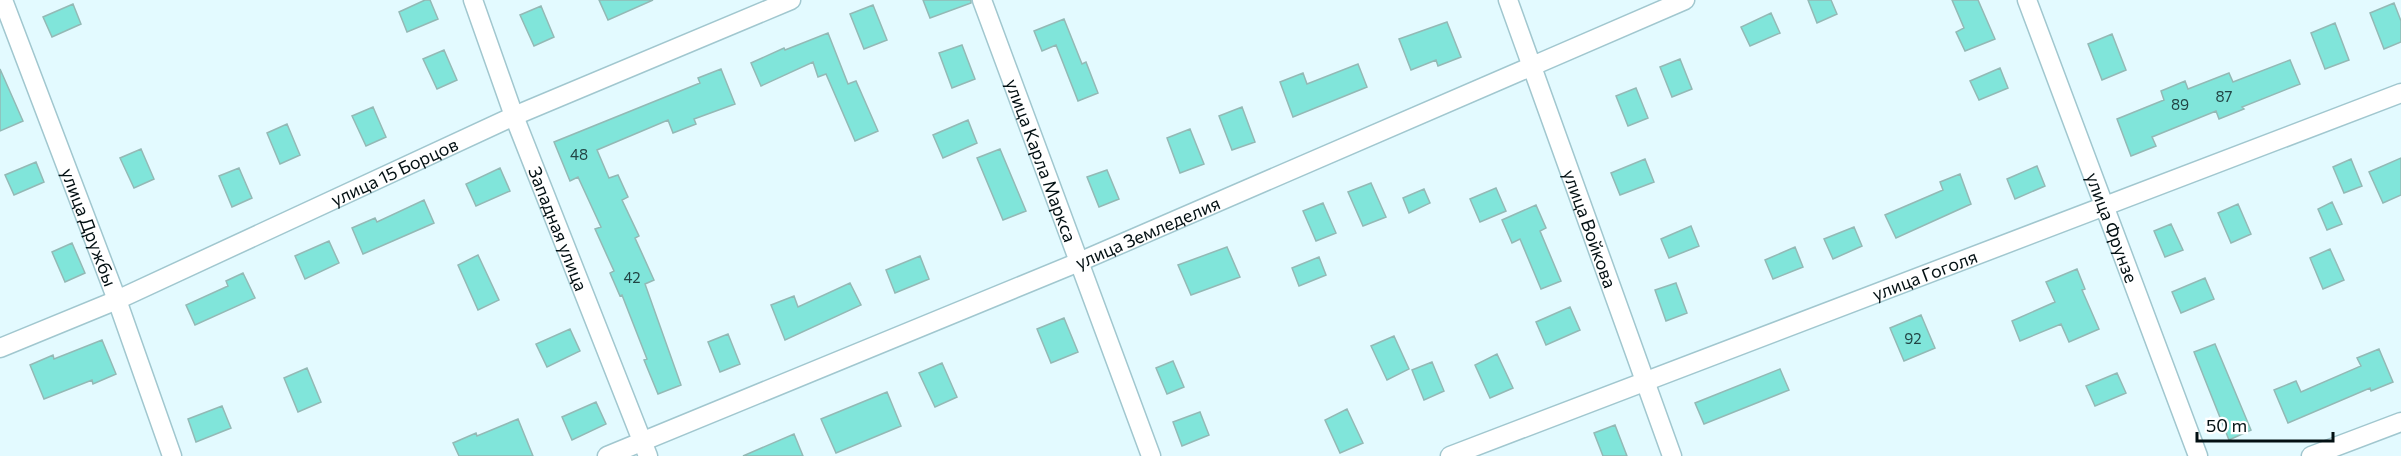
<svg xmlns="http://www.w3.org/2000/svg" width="2401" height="456" font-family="Commissioner,sans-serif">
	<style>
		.building { fill: #80e5da; stroke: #93b9b5; stroke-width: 1.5 }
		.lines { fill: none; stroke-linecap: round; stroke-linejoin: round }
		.minor-casing { stroke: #a1c7cf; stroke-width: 21 }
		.minor { stroke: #fff; stroke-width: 18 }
		.labels { text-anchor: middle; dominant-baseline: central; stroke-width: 5; stroke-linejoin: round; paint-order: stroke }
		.number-label { font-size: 15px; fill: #224545 }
		.street-label { font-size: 18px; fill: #031013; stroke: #fff }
	</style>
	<rect width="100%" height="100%" fill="#e3faff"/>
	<path class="building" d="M 425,0 L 430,0 L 438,19 L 407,32 L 399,12 Z
		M 599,0 L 653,0 L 608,20 Z
		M 923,0 L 971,0 L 971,3 L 930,18 Z
		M 1808,0 L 1831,0 L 1837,14 L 1817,23 Z
		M 1952,0 L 1978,0 L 1995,39 L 1965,51 L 1956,32 L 1964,28 Z
		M 2394,3 L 2401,21 L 2401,42 L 2384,49 L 2370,13 Z
		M 73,4 L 81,24 L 52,37 L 43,17 Z
		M 873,5 L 887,40 L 864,49 L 850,14 Z
		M 541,6 L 554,37 L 534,46 L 520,15 Z
		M 1771,13 L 1780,33 L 1750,46 L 1741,27 Z
		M 1064,19 L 1082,64 L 1086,62 L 1098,93 L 1078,101 L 1056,45 L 1042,51 L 1034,31 Z
		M 1447,22 L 1461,57 L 1438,66 L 1436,60 L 1411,70 L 1399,39 Z
		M 2335,23 L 2349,60 L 2325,69 L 2311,33 Z
		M 828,33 L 848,84 L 856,81 L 878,131 L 855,141 L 826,74 L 818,77 L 813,62 L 761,86 L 751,63 L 784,48 L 785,50 Z
		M 2112,34 L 2126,70 L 2102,80 L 2088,44 Z
		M 962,45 L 975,79 L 952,88 L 939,53 Z
		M 444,50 L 457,80 L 437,89 L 423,59 Z
		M 1680,59 L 1692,89 L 1672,97 L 1660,67 Z
		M 2290,60 L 2300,84 L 2242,107 L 2244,109 L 2219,119 L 2216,111 L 2152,137 L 2156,146 L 2131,156 L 2117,119 L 2164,100 L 2161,91 L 2185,81 L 2188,89 L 2229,73 L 2233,82 Z
		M 1358,64 L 1367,87 L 1293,117 L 1280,82 L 1303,73 L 1307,84 Z
		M 2000,68 L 2008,88 L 1979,100 L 1970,81 Z
		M 0,69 L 23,121 L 0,131 Z
		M 721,69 L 735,104 L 694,119 L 696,124 L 673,133 L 668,120 L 597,150 L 609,178 L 618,175 L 628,197 L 622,200 L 639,236 L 635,238 L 654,280 L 645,284 L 681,385 L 658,394 L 644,360 L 647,359 L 622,295 L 620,296 L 610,273 L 614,271 L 595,229 L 601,227 L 578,177 L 570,181 L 554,142 L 700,83 L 698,78 Z
		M 1636,88 L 1648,118 L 1628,126 L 1616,96 Z
		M 373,107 L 386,137 L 366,146 L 352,116 Z
		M 1242,107 L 1255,142 L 1232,150 L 1219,116 Z
		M 968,120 L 977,143 L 943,158 L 933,135 Z
		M 287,124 L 300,155 L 280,164 L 267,133 Z
		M 1190,129 L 1204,164 L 1180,173 L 1167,138 Z
		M 141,149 L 154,179 L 134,188 L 120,158 Z
		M 1000,149 L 1026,211 L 1003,220 L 977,158 Z
		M 2401,158 L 2401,195 L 2383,203 L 2369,172 Z
		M 1645,159 L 1654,182 L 1620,195 L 1611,173 Z
		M 2351,159 L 2362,186 L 2344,193 L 2333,167 Z
		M 36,162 L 44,182 L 14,195 L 5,175 Z
		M 2037,166 L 2045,186 L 2015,199 L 2007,179 Z
		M 239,168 L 252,198 L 232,207 L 219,176 Z
		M 500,168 L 510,191 L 476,206 L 466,184 Z
		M 1107,170 L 1119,199 L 1099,207 L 1087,177 Z
		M 1960,174 L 1971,204 L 1896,238 L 1885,215 L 1943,190 L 1940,182 Z
		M 1371,183 L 1386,217 L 1363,226 L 1348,192 Z
		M 1496,188 L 1506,211 L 1480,222 L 1470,199 Z
		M 1424,189 L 1430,203 L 1409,213 L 1403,198 Z
		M 424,200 L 434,223 L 363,254 L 352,228 L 375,218 L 377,222 Z
		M 2332,202 L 2342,224 L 2327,230 L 2318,209 Z
		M 1323,203 L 1336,233 L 1316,241 L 1303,211 Z
		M 2238,204 L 2251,234 L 2231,243 L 2218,213 Z
		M 1536,205 L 1546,228 L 1540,231 L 1561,281 L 1541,289 L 1520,239 L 1512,243 L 1502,220 Z
		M 2171,224 L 2183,250 L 2165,257 L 2154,231 Z
		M 1691,226 L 1699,246 L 1669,258 L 1661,239 Z
		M 1854,227 L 1862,246 L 1833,259 L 1824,239 Z
		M 329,241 L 339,263 L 305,279 L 295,256 Z
		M 72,243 L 85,273 L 65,282 L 52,252 Z
		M 1227,247 L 1240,277 L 1191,295 L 1178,265 Z
		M 1795,247 L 1803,267 L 1773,279 L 1765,260 Z
		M 2330,249 L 2344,280 L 2323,289 L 2310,258 Z
		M 478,255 L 499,300 L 478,310 L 458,265 Z
		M 920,256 L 929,279 L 895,293 L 886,270 Z
		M 1319,257 L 1326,275 L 1299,286 L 1292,268 Z
		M 2077,269 L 2085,289 L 2082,290 L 2099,329 L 2069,342 L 2061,324 L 2020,341 L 2012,321 L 2055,302 L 2046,282 Z
		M 243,273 L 255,298 L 195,325 L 186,305 L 228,286 L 226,281 Z
		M 2205,278 L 2214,299 L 2181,313 L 2172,292 Z
		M 850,283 L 861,305 L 785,340 L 771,305 L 794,296 L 798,307 Z
		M 1676,283 L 1687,313 L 1666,321 L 1655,290 Z
		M 1570,307 L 1580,330 L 1546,345 L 1536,322 Z
		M 1921,315 L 1935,348 L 1904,361 L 1890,328 Z
		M 1064,318 L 1078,352 L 1051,363 L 1037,329 Z
		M 570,329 L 580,351 L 547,367 L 536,344 Z
		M 728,334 L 740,364 L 720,372 L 708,342 Z
		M 1394,336 L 1409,369 L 1387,380 L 1371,346 Z
		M 102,340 L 116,374 L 93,384 L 92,380 L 44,399 L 30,365 L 53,355 L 54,359 Z
		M 2215,344 L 2251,430 L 2229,440 L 2194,352 Z
		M 2379,349 L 2393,382 L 2371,391 L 2370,388 L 2288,423 L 2274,390 L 2296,381 L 2301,392 L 2361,366 L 2357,358 Z
		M 1497,354 L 1513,388 L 1490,398 L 1475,365 Z
		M 1173,361 L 1184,387 L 1167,394 L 1156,368 Z
		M 1432,362 L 1444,391 L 1424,400 L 1412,370 Z
		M 942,363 L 957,397 L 935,407 L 919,373 Z
		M 307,368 L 321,402 L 298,412 L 284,378 Z
		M 1780,369 L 1789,390 L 1704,424 L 1695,403 Z
		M 2117,373 L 2126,393 L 2095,406 L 2086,386 Z
		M 887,392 L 901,426 L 836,453 L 821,419 Z
		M 596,402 L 606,424 L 572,440 L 562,417 Z
		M 222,406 L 231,428 L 196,442 L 188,419 Z
		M 1347,409 L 1363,443 L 1340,453 L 1325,420 Z
		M 1200,412 L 1209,435 L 1182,446 L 1173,422 Z
		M 518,419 L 533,456 L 459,456 L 453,443 L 476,433 L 477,436 Z
		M 1615,425 L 1627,456 L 1603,456 L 1594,433 Z
		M 794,434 L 803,456 L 743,456 Z"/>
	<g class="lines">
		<defs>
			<g id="minor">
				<path id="s1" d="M 3,0 L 117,300 L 172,456"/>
				<path id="s2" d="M 473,0 L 514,116 L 648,456"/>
				<path id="s3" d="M 982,0 L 1151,456"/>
				<path id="s4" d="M 1508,0 L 1672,456"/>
				<path id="s5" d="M 2027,0 L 2198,456"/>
				<path id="s6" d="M 0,348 L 117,300 L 514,116 L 791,0"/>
				<path id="s7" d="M 607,456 L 1079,262 L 1685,0"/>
				<path id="s8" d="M 1450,456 L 2401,93"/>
				<path d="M 2311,456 L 2401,422"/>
			</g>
		</defs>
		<use href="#minor" class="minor-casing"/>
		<use href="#minor" class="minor"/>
	</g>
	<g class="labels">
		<g class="number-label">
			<text x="2224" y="96">87</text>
			<text x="2180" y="104">89</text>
			<text x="579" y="154">48</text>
			<text x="632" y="277">42</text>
			<text x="1913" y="338">92</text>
		</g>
		<g class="street-label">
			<text stroke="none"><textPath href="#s3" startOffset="171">улица Карла Маркса</textPath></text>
			<text stroke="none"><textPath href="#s6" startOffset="432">улица 15 Борцов</textPath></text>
			<text stroke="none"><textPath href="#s1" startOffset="243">улица Дружбы</textPath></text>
			<text stroke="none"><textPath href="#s4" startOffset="243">улица Войкова</textPath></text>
			<text stroke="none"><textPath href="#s5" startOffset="243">улица Фрунзе</textPath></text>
			<text stroke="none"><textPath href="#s2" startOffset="244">Западная улица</textPath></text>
			<text stroke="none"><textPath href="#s7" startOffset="585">улица Земледелия</textPath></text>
			<text stroke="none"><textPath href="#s8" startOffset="508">улица Гоголя</textPath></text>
		</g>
	</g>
	<path d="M2197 432v9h136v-9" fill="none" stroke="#031013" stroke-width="3"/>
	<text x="2206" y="432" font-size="18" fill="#031013" stroke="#ffffff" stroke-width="4.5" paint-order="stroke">50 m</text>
</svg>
